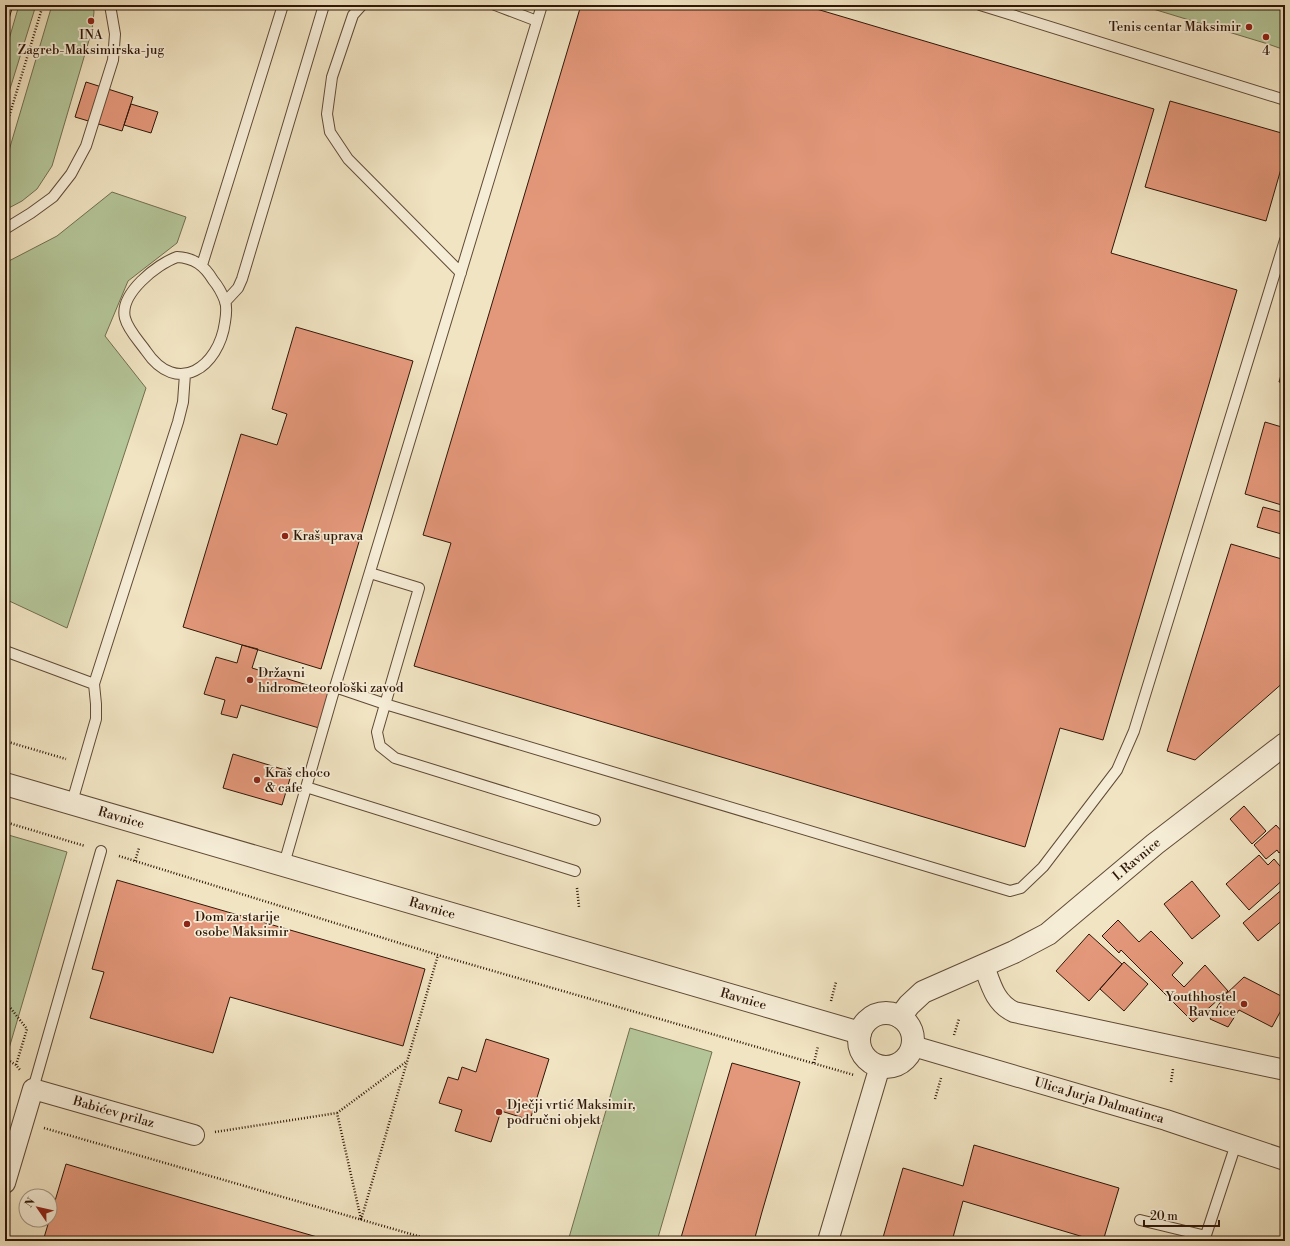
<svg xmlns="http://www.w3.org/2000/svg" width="1290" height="1246" font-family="'Libre Bodoni',serif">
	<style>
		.green { fill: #b4c598; stroke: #726e50 }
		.building { fill: #e4987b; stroke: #2f1708 }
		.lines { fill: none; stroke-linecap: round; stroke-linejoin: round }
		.service-casing { stroke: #604a36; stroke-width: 12 }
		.minor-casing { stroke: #604a36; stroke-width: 22 }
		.tertiary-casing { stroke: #604a36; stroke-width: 24 }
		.path { stroke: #2f1708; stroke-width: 2.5; stroke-dasharray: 1 2; stroke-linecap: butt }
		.service { stroke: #f6edd7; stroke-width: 10 }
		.minor { stroke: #f6edd7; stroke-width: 20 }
		.tertiary { stroke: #f6edd7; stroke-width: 22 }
		.tram { stroke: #2f1708; stroke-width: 1 }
		.poi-dot { fill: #8f2418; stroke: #f6edd7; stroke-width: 1.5 }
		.labels { text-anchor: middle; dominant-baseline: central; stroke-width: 3.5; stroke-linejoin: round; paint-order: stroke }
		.poi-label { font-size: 13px; fill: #2f1708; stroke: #f6edd7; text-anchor: start }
		.street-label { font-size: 13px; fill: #2f1708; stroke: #f6edd7 }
	</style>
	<rect width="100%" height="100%" fill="#f1e4c2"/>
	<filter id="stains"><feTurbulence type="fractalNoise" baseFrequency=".005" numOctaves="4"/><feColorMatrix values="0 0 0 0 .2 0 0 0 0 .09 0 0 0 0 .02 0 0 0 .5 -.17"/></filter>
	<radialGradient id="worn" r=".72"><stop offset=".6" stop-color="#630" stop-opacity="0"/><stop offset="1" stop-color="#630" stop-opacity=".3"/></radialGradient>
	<path class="green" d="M 19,5 L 36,5 L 5,105 L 5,53 Z
		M 52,5 L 93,5 L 94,12 L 92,30 L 52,166 L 37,189 L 22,201 L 5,210 L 5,164 Z
		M 1140,5 L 1285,5 L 1285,50 L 1268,44 Z
		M 112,192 L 186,217 L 177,243 L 128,281 L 105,336 L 146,388 L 67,628 L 5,599 L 5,263 L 57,236 Z
		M 5,834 L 67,852 L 5,1062 Z
		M 630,1028 L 712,1052 L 657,1241 L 568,1241 Z"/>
	<path class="building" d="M 581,5 L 803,5 L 1154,109 L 1111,253 L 1237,290 L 1103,740 L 1060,728 L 1025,847 L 414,666 L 451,543 L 423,535 Z
		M 86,82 L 133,97 L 122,131 L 75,117 Z
		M 1170,101 L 1285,134 L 1285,155 L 1266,221 L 1145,187 Z
		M 131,104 L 158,112 L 151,133 L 124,125 Z
		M 296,327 L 413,361 L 321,669 L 183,627 L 241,434 L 277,445 L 287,414 L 272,409 Z
		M 1285,361 L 1285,383 L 1279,382 Z
		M 1265,422 L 1285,428 L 1285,506 L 1245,494 Z
		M 1263,507 L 1285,513 L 1285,535 L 1257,527 Z
		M 1231,544 L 1285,560 L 1285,681 L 1195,760 L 1167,751 Z
		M 242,645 L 258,649 L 252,668 L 330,692 L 319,728 L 241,705 L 237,718 L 221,714 L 225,700 L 204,694 L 216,657 L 237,663 Z
		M 233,754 L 292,772 L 282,805 L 223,788 Z
		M 1244,806 L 1266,831 L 1252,844 L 1230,819 Z
		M 1276,825 L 1285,835 L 1285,848 L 1279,853 L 1277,850 L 1266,859 L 1254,845 Z
		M 1259,855 L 1268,865 L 1274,859 L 1285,872 L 1285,878 L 1249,910 L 1226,884 Z
		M 117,880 L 425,969 L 403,1046 L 230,997 L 213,1053 L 90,1018 L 104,972 L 92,969 Z
		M 1192,881 L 1220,916 L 1192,939 L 1164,904 Z
		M 1285,887 L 1285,918 L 1258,941 L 1243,923 Z
		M 1118,920 L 1139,942 L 1151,931 L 1183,963 L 1172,975 L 1184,987 L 1205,965 L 1228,991 L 1193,1022 L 1121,950 L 1119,953 L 1102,936 Z
		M 1089,934 L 1122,964 L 1089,1001 L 1056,971 Z
		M 1124,962 L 1148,984 L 1124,1011 L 1100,989 Z
		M 1244,977 L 1285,998 L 1285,1003 L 1272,1027 L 1239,1010 L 1228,1027 L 1210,1019 L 1224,996 Z
		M 486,1039 L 549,1059 L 530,1120 L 501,1111 L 491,1142 L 455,1131 L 462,1110 L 439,1103 L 448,1077 L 458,1080 L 462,1067 L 476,1072 Z
		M 732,1063 L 800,1082 L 762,1212 L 754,1241 L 680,1241 Z
		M 974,1145 L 1119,1188 L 1103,1241 L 1097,1241 L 963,1201 L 952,1241 L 882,1241 L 903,1168 L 963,1186 Z
		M 66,1164 L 120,1180 L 331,1241 L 43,1241 Z"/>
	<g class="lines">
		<defs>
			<path id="service" d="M 362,5 L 353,15 L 332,77 L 327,114 L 330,132 L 348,159 L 461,273
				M 495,5 L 537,21
				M 980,5 L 1285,100
				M 5,229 L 31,213 L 53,197 L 71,174 L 86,146 L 113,60 L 115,34 L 110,5
				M 177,257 C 194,258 204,265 213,280 C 218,286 222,293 225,301 C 227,307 226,316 225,322 C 219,367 177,397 146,351 C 139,341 128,330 125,318 C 119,294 157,264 177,257 Z
				M 202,265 L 283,5
				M 225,302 L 238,288 L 242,279 L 324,5
				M 370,573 L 419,588 L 377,732 L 380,746 L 395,758 L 595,820
				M 5,651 L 94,684
				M 335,687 L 385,704 L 1010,891 L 1021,888 L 1043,867 L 1117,770 L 1134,731 L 1285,240
				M 306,787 L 575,871
				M 72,802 L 96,719 L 96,704 L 94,684 L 178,422 L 183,402 L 185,374
				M 284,864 L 335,687 L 542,5
				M 33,1089 L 101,851
				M 1140,1220 L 1206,1236
				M 1204,1241 L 1236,1144"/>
			<g id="minor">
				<path d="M 984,966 C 991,985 995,1003 1014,1012 L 1285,1070"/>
				<path id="s1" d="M 913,1046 L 1166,1120 L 1285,1160"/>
				<path id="s2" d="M 5,1183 L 33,1089 L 194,1135"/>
				<path d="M 828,1241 L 880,1066"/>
			</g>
			<g id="tertiary">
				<path id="s3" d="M 5,784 L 860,1033"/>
				<circle cx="886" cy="1040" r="27"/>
				<path id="s4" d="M 900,1017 L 909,1005 L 923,992 L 1014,952 L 1048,934 L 1155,844 L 1285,744"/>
			</g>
		</defs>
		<use href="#service" class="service-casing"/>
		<use href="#minor" class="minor-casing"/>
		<use href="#tertiary" class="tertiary-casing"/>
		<path class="path" d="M 5,130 L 43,5
			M 5,741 L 66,759
			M 5,822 L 85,846
			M 119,856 L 438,955 L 854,1075
			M 135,861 L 139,848
			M 577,888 L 579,907
			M 5,1001 L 27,1029 L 16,1065
			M 831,1001 L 836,982
			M 954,1035 L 959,1019
			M 5,1058 L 16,1065 L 20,1070
			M 814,1063 L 818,1046
			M 1171,1082 L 1173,1069
			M 935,1099 L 941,1078
			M 337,1113 L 406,1062
			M 44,1128 L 435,1241
			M 215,1132 L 337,1113 L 361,1219
			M 361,1220 L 438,955"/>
		<use href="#service" class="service"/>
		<use href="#minor" class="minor"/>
		<use href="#tertiary" class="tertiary"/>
		<path class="tram" d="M 5,33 L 13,5"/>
	</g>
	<g class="poi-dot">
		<circle cx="91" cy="21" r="4"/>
		<circle cx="1249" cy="27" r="4"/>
		<circle cx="1266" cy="37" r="4"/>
		<circle cx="285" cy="536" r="4"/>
		<circle cx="250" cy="680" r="4"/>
		<circle cx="257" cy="780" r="4"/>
		<circle cx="187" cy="924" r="4"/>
		<circle cx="1244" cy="1004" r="4"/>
		<circle cx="499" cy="1112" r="4"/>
	</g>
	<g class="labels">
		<g class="poi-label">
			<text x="1241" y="27" text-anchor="end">Tenis centar Maksimir</text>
			<text x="91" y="35" text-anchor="middle">INA<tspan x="91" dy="15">Zagreb-Maksimirska-jug</tspan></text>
			<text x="1266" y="51" text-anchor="middle">4</text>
			<text x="293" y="536">Kraš uprava</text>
			<text x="258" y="673">Državni<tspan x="258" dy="15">hidrometeorološki zavod</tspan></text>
			<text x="265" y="773">Kraš choco<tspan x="265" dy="15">&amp; cafe</tspan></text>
			<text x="195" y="917">Dom za starije<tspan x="195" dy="15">osobe Maksimir</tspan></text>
			<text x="1236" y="997" text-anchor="end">Youthhostel<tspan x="1236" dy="15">Ravnice</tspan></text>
			<text x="507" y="1105">Dječji vrtić Maksimir,<tspan x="507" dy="15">područni objekt</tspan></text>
		</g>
		<g class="street-label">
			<text stroke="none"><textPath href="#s3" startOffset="121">Ravnice</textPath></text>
			<text stroke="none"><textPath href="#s4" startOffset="288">I. Ravnice</textPath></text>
			<text stroke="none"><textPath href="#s3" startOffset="445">Ravnice</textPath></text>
			<text stroke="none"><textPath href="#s3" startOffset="769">Ravnice</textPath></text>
			<text stroke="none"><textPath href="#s1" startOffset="194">Ulica Jurja Dalmatinca</textPath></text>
			<text stroke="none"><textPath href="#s2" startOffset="182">Babićev prilaz</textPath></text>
		</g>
	</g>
	<rect width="1290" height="1246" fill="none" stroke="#f1e4c2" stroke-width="20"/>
	<rect x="6" y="6" width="1278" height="1234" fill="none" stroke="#2f1708" stroke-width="2"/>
	<rect x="10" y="10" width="1270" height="1226" fill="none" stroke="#2f1708"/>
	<g transform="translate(38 1208) rotate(304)"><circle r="19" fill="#f6edd7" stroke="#a69784"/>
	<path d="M0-3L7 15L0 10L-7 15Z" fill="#8f2418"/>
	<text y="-6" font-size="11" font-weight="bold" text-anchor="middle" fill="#2f1708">N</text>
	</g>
	<path d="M1144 1220v6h75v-6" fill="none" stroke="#2f1708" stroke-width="2"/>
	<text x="1150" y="1220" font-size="12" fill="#2f1708" stroke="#f6edd7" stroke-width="3" paint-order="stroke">20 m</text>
	<rect width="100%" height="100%" filter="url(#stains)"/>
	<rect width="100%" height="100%" fill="url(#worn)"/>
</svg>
